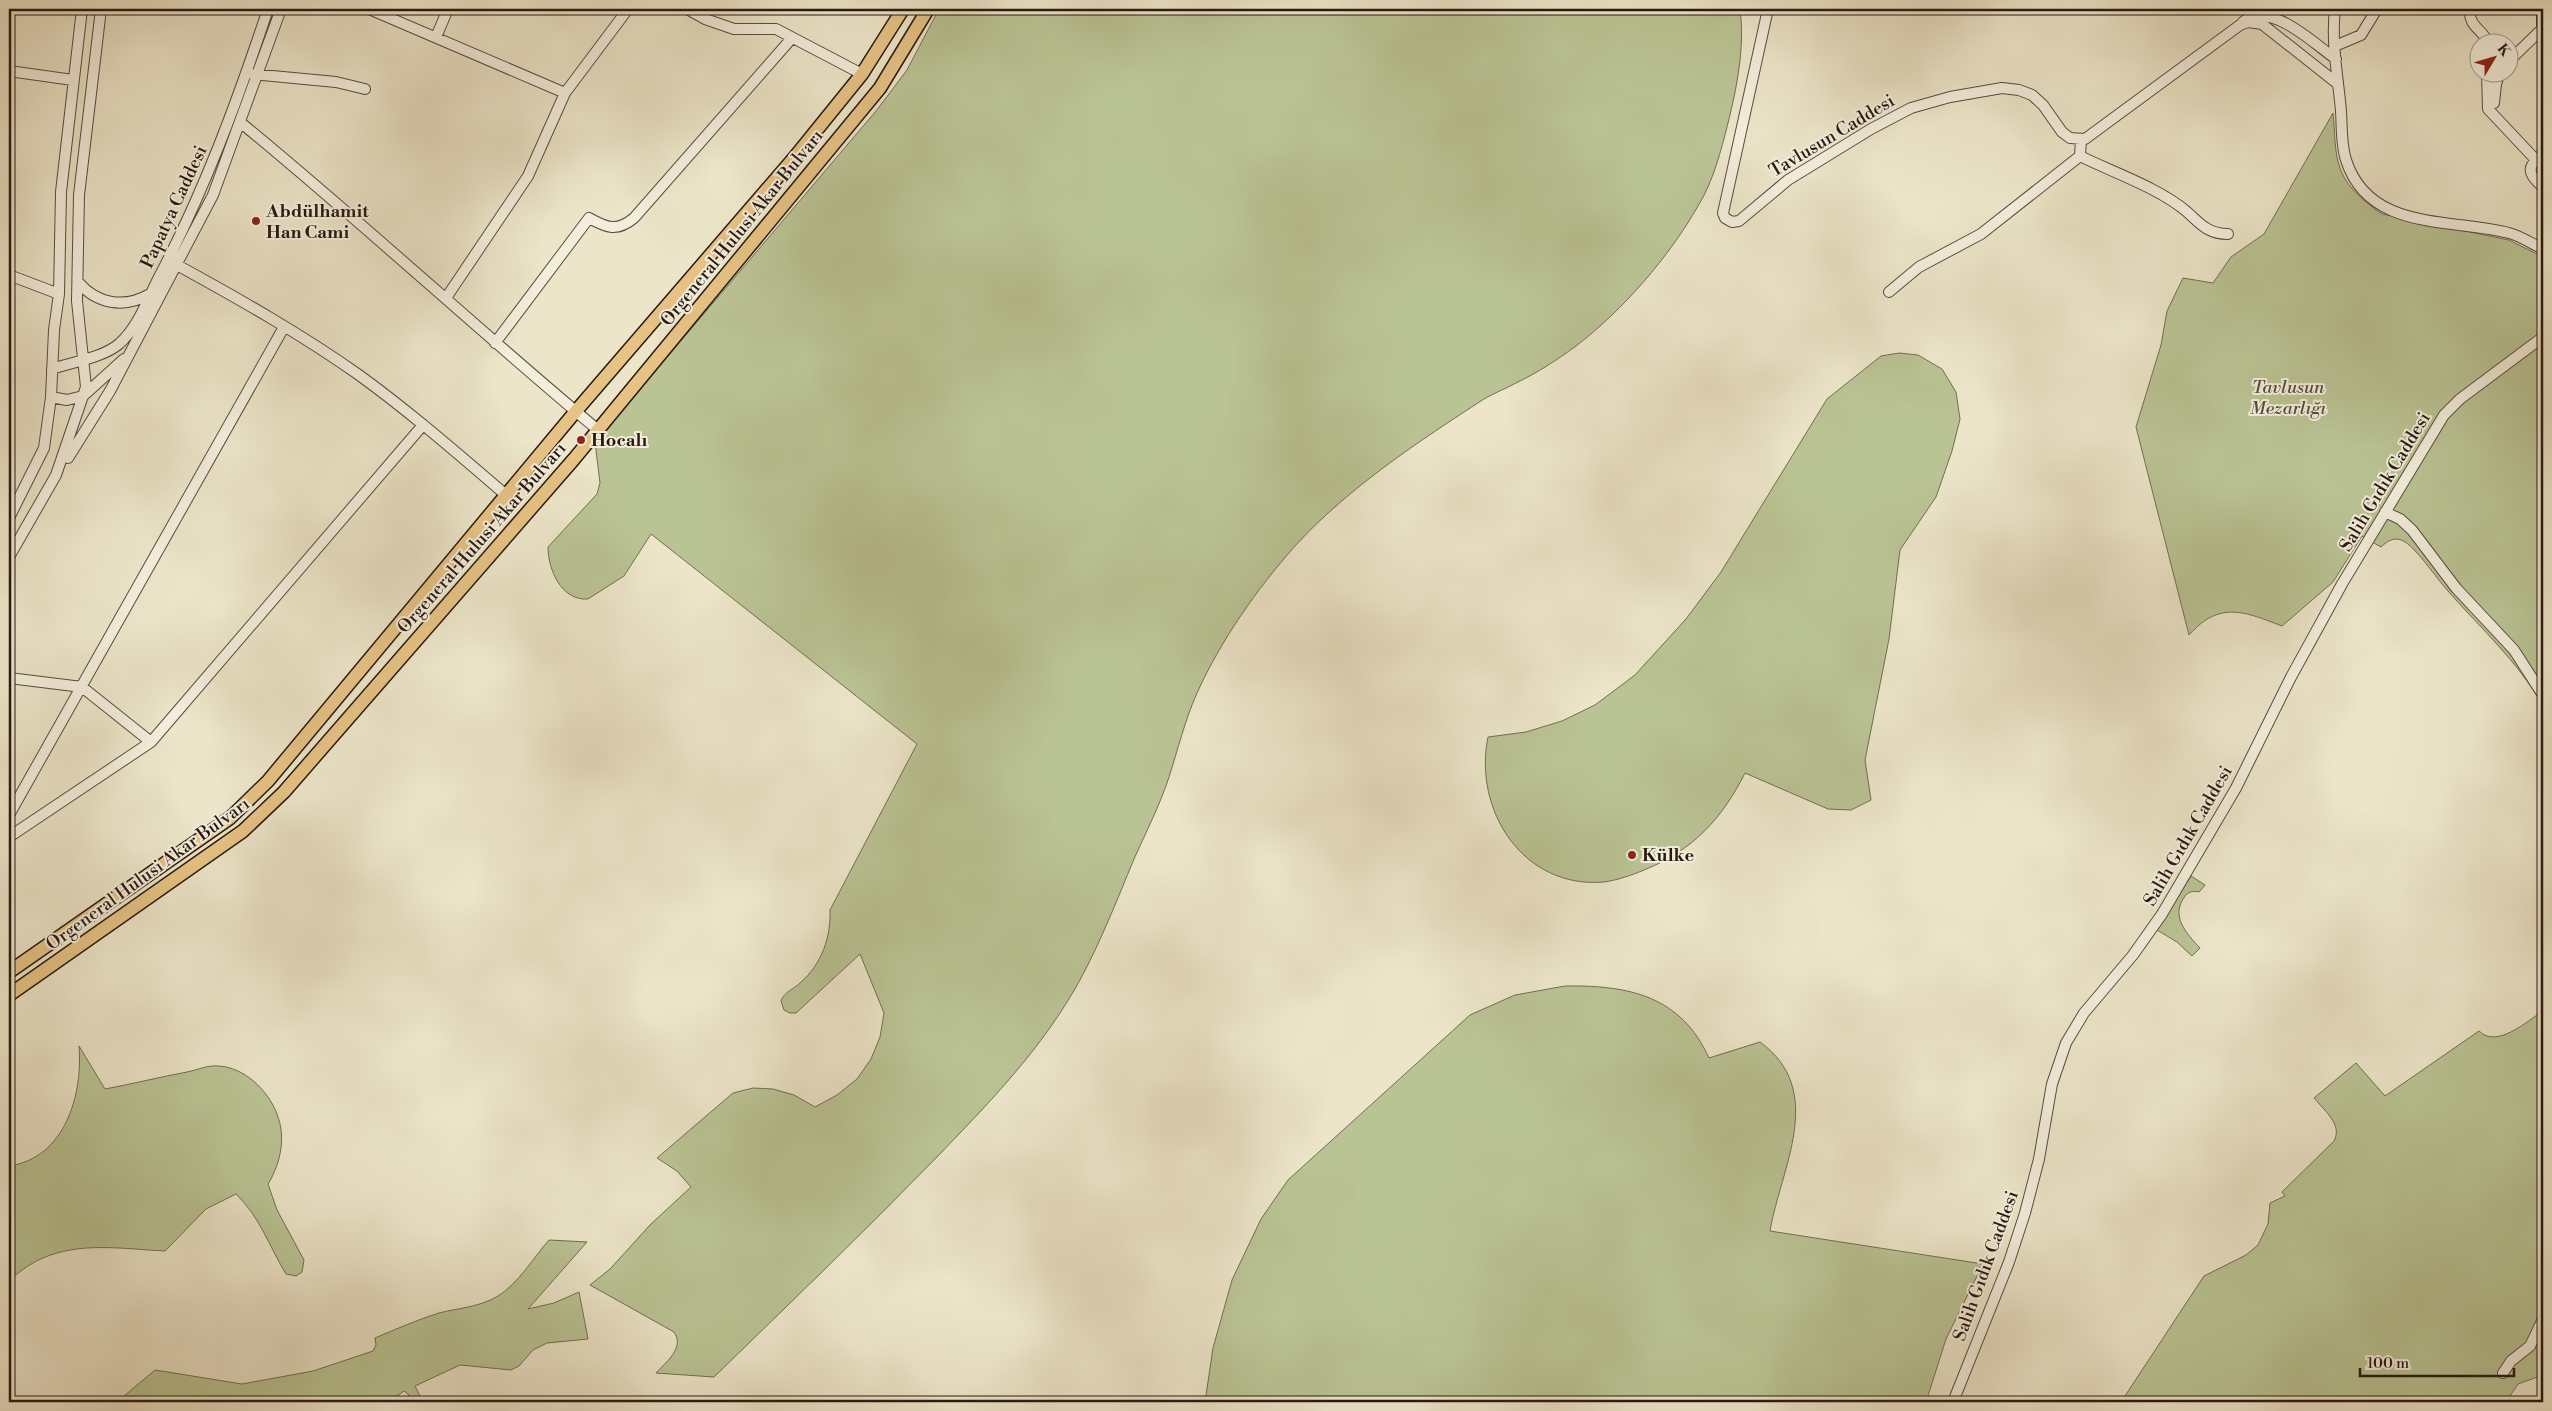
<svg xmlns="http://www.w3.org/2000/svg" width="2552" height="1411" font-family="'Libre Bodoni',serif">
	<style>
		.green { fill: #bac394; stroke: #716e52 }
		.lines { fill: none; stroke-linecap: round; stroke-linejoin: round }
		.minor-casing { stroke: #594c3f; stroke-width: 12 }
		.major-casing { stroke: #281911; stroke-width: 15 }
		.minor { stroke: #f3eedc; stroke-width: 10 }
		.major { stroke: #e6c284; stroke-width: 12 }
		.poi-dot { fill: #8f2418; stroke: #f3eedc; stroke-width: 2 }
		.labels { text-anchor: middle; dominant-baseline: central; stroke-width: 4; stroke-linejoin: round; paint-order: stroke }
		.street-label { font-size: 18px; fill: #281911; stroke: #f3eedc }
		.poi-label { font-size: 18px; font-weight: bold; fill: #281911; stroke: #f3eedc; text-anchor: start }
		.park-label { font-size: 18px; font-style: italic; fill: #544c38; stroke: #f3eedc }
	</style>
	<rect width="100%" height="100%" fill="#ece5c9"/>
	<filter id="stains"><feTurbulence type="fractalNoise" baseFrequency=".004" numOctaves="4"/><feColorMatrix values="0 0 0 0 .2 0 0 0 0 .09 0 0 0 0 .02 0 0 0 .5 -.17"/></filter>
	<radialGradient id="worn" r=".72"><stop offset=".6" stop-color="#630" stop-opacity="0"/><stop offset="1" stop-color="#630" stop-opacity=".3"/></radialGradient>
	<path class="green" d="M 939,9 L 1740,9 C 1745,46 1737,87 1728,123 C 1721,151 1713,182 1698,206 C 1669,257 1623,310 1576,346 C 1557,360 1537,373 1516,383 C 1505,389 1494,393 1484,399 C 1418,442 1349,487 1295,546 C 1257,589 1221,640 1197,693 C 1185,720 1178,749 1169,777 C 1160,805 1146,832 1134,859 C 1117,900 1101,941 1080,980 C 1042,1049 989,1103 935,1159 C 863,1233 788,1305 714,1377 L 656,1373 C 666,1362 685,1348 674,1332 L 590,1285 L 610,1269 L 650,1225 L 691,1187 L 677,1171 L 657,1158 L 733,1093 L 753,1088 L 773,1089 L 794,1095 L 815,1107 L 837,1095 L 857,1079 L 871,1059 L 880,1037 L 884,1013 L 860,954 L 796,1013 L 790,1013 L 784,1010 L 781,1001 C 784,992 794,989 800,983 C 822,964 831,937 830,910 L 917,744 L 651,534 L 624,576 L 588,599 C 561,601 548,569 548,547 L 597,494 L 600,483 L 595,442 L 876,111 L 907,70 Z
		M 2333,113 C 2335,130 2334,152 2340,168 C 2346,187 2366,203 2382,214 L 2509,240 L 2543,257 L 2543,706 C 2517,660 2482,630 2448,591 C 2437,579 2417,549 2405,542 C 2397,536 2388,540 2381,547 L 2362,536 L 2333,582 L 2282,626 C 2245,612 2220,600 2189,635 L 2136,427 L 2161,345 L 2167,311 L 2183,278 L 2213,283 L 2231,257 L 2264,234 Z
		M 1899,353 L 1918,355 L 1942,369 L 1956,392 L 1960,419 L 1952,451 L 1936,497 L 1900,550 L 1889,639 L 1865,760 L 1871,800 L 1851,810 L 1828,809 L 1745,773 C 1722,819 1692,851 1644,870 C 1632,875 1618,880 1604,882 C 1523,889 1473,810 1488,737 L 1526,732 L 1562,721 L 1595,705 L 1635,675 L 1686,619 L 1721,572 L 1827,399 L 1881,356 Z
		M 2191,876 L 2205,885 L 2199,892 C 2194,891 2189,891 2185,896 C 2170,916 2186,933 2200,948 L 2192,956 L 2177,942 L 2157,930 Z
		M 1565,986 C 1629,985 1681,996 1709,1058 L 1760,1042 C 1827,1091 1781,1167 1770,1231 L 1983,1264 L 1946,1339 L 1926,1402 L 1205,1402 L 1213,1348 L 1232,1280 L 1261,1219 L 1288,1180 L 1470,1015 L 1515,995 Z
		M 2543,1011 L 2543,1375 L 2518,1384 L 2506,1402 L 2121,1402 L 2204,1276 L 2246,1255 L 2258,1245 L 2268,1224 L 2270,1203 L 2285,1196 L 2282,1192 L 2334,1141 C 2343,1125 2324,1110 2314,1098 L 2356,1063 L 2385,1096 L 2479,1031 C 2497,1049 2527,1021 2543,1011 Z
		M 79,1046 L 105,1089 C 132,1084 160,1077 187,1072 C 197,1070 208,1065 218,1066 C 244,1067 268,1090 277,1114 C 286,1137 281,1163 268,1184 L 277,1210 L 304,1260 L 302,1272 L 296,1276 L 286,1274 C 269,1246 260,1217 236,1194 L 206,1209 L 165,1251 C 107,1248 55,1237 9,1281 L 9,1166 C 65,1158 83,1095 79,1046 Z
		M 549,1240 L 587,1242 L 528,1309 L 554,1303 L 579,1292 L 588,1339 L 547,1343 L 533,1350 L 519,1366 L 511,1370 L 460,1365 L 415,1386 L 423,1402 L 407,1402 L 409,1395 L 404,1391 L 388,1402 L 117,1402 L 155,1370 L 242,1384 L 313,1371 L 373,1351 L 376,1345 L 375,1338 C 396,1329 417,1320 439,1313 C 459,1308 480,1307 498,1296 C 519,1283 533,1258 549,1240 Z"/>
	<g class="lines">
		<defs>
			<path id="minor" d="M 369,9 L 565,93 L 628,9
				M 687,9 L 705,19 L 734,29 L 776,29 L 862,74
				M 1768,9 L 1723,213 L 1725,218 L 1732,222 L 1739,221 L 1788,180 L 1871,129 L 1911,108 L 1950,97 L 2002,88 L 2019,90 L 2032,95 L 2043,105 L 2062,132 L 2070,138 L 2085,139 L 2240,25 L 2248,22 L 2262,24 L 2338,84
				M 2335,9 C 2331,43 2338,77 2341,111 C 2342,127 2341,145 2346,160 C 2369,232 2451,218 2509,233 C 2521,236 2532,244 2543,249
				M 2470,9 C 2468,26 2482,29 2488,42
				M 2243,22 C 2270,0 2313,43 2336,59
				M 436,37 L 448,9
				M 2335,46 L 2361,35 L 2377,9
				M 2510,60 L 2542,29 L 2542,9
				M 9,71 L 73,80
				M 2487,72 L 2488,109 L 2535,159
				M 252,74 L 336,82 L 365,89
				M 2494,103 L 2496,84 L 2500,72
				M 240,122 C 362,222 477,329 598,430
				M 2081,139 L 2080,156 C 2112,172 2159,188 2186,211 C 2200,223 2207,234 2228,234
				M 2543,154 C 2526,166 2527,174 2543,187
				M 177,265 C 239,299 301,334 359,375 C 410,412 458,454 506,495
				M 9,275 L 59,294
				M 78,282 C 97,304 124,309 150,294
				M 1889,292 L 1919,267 L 1981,234 L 2080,156
				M 446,298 L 528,176 L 565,93
				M 495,343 L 589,218 C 607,228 617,232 634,218 L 792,38
				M 52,369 C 72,362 102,358 119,344 C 138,327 147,301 158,279 C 204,192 237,102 268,9
				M 51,397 L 67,400 L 83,396 L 124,359
				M 68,458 L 110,391 L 213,195 L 281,9
				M 2385,512 L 2400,519 L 2412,530 L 2456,588 L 2514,650 L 2543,695
				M 9,518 L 44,448 L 51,397 L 54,330 L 59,294 L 61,192 L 82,9
				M 9,557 L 56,475 L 86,387 L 77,301 L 79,195 L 101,9
				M 9,678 L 82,687 L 151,742
				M 9,815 L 284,327
				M 9,837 L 151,742 L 423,425
				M 2503,1373 L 2511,1361 L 2530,1346 L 2543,1319
				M 1953,1402 L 2009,1262 L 2025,1213 L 2039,1159 L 2052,1084 L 2066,1043 L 2084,1013 L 2133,955 L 2162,914 L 2236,788 L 2291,677 L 2342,584 L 2444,415 L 2460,399 L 2543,337"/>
			<path id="major" d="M 9,972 L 230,818 L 268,781 L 576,411 L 794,158 L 862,74 L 903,9
				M 9,995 L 243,831 L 284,792 L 574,459 L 880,88 L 928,9"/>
		</defs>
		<use href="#minor" class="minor-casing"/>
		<use href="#major" class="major-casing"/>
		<use href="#minor" class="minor"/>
		<use href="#major" class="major"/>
	</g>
	<g class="poi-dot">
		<circle cx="256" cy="221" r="5"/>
		<circle cx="581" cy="440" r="5"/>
		<circle cx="1632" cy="855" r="5"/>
	</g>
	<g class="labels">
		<g class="street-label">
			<text transform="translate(1832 136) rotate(-31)">Tavlusun Caddesi</text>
			<text transform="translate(174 207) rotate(-65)">Papatya Caddesi</text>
			<text transform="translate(742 228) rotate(-51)">Orgeneral Hulusi Akar Bulvarı</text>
			<text transform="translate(2385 482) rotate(-59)">Salih Gıdık Caddesi</text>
			<text transform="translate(482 538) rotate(-49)">Orgeneral Hulusi Akar Bulvarı</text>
			<text transform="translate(2188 836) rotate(-60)">Salih Gıdık Caddesi</text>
			<text transform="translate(148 874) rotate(-36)">Orgeneral Hulusi Akar Bulvarı</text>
			<text transform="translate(1986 1266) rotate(-70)">Salih Gıdık Caddesi</text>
		</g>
		<g class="poi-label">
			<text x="266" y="211">Abdülhamit<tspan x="266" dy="21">Han Cami</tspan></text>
			<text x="591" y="440">Hocalı</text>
			<text x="1642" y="855">Külke</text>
		</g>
		<g class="park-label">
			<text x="2288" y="387">Tavlusun<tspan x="2288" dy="21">Mezarlığı</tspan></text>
		</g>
	</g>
	<rect width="2552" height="1411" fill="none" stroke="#ece5c9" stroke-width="30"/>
	<rect x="10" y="10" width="2532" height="1391" fill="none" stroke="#281911" stroke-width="2.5"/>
	<rect x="15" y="15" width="2522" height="1381" fill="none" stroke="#281911"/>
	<g transform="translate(2494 58) rotate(52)"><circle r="24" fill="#f3eedc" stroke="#a2998b"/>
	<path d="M0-4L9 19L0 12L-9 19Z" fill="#8f2418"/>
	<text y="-8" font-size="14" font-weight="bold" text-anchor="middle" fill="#281911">K</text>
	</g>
	<path d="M2360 1368v8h154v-8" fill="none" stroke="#281911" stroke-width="2.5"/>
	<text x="2367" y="1368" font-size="15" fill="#281911" stroke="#f3eedc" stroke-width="4" paint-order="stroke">100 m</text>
	<rect width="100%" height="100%" filter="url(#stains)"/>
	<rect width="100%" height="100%" fill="url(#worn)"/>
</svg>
